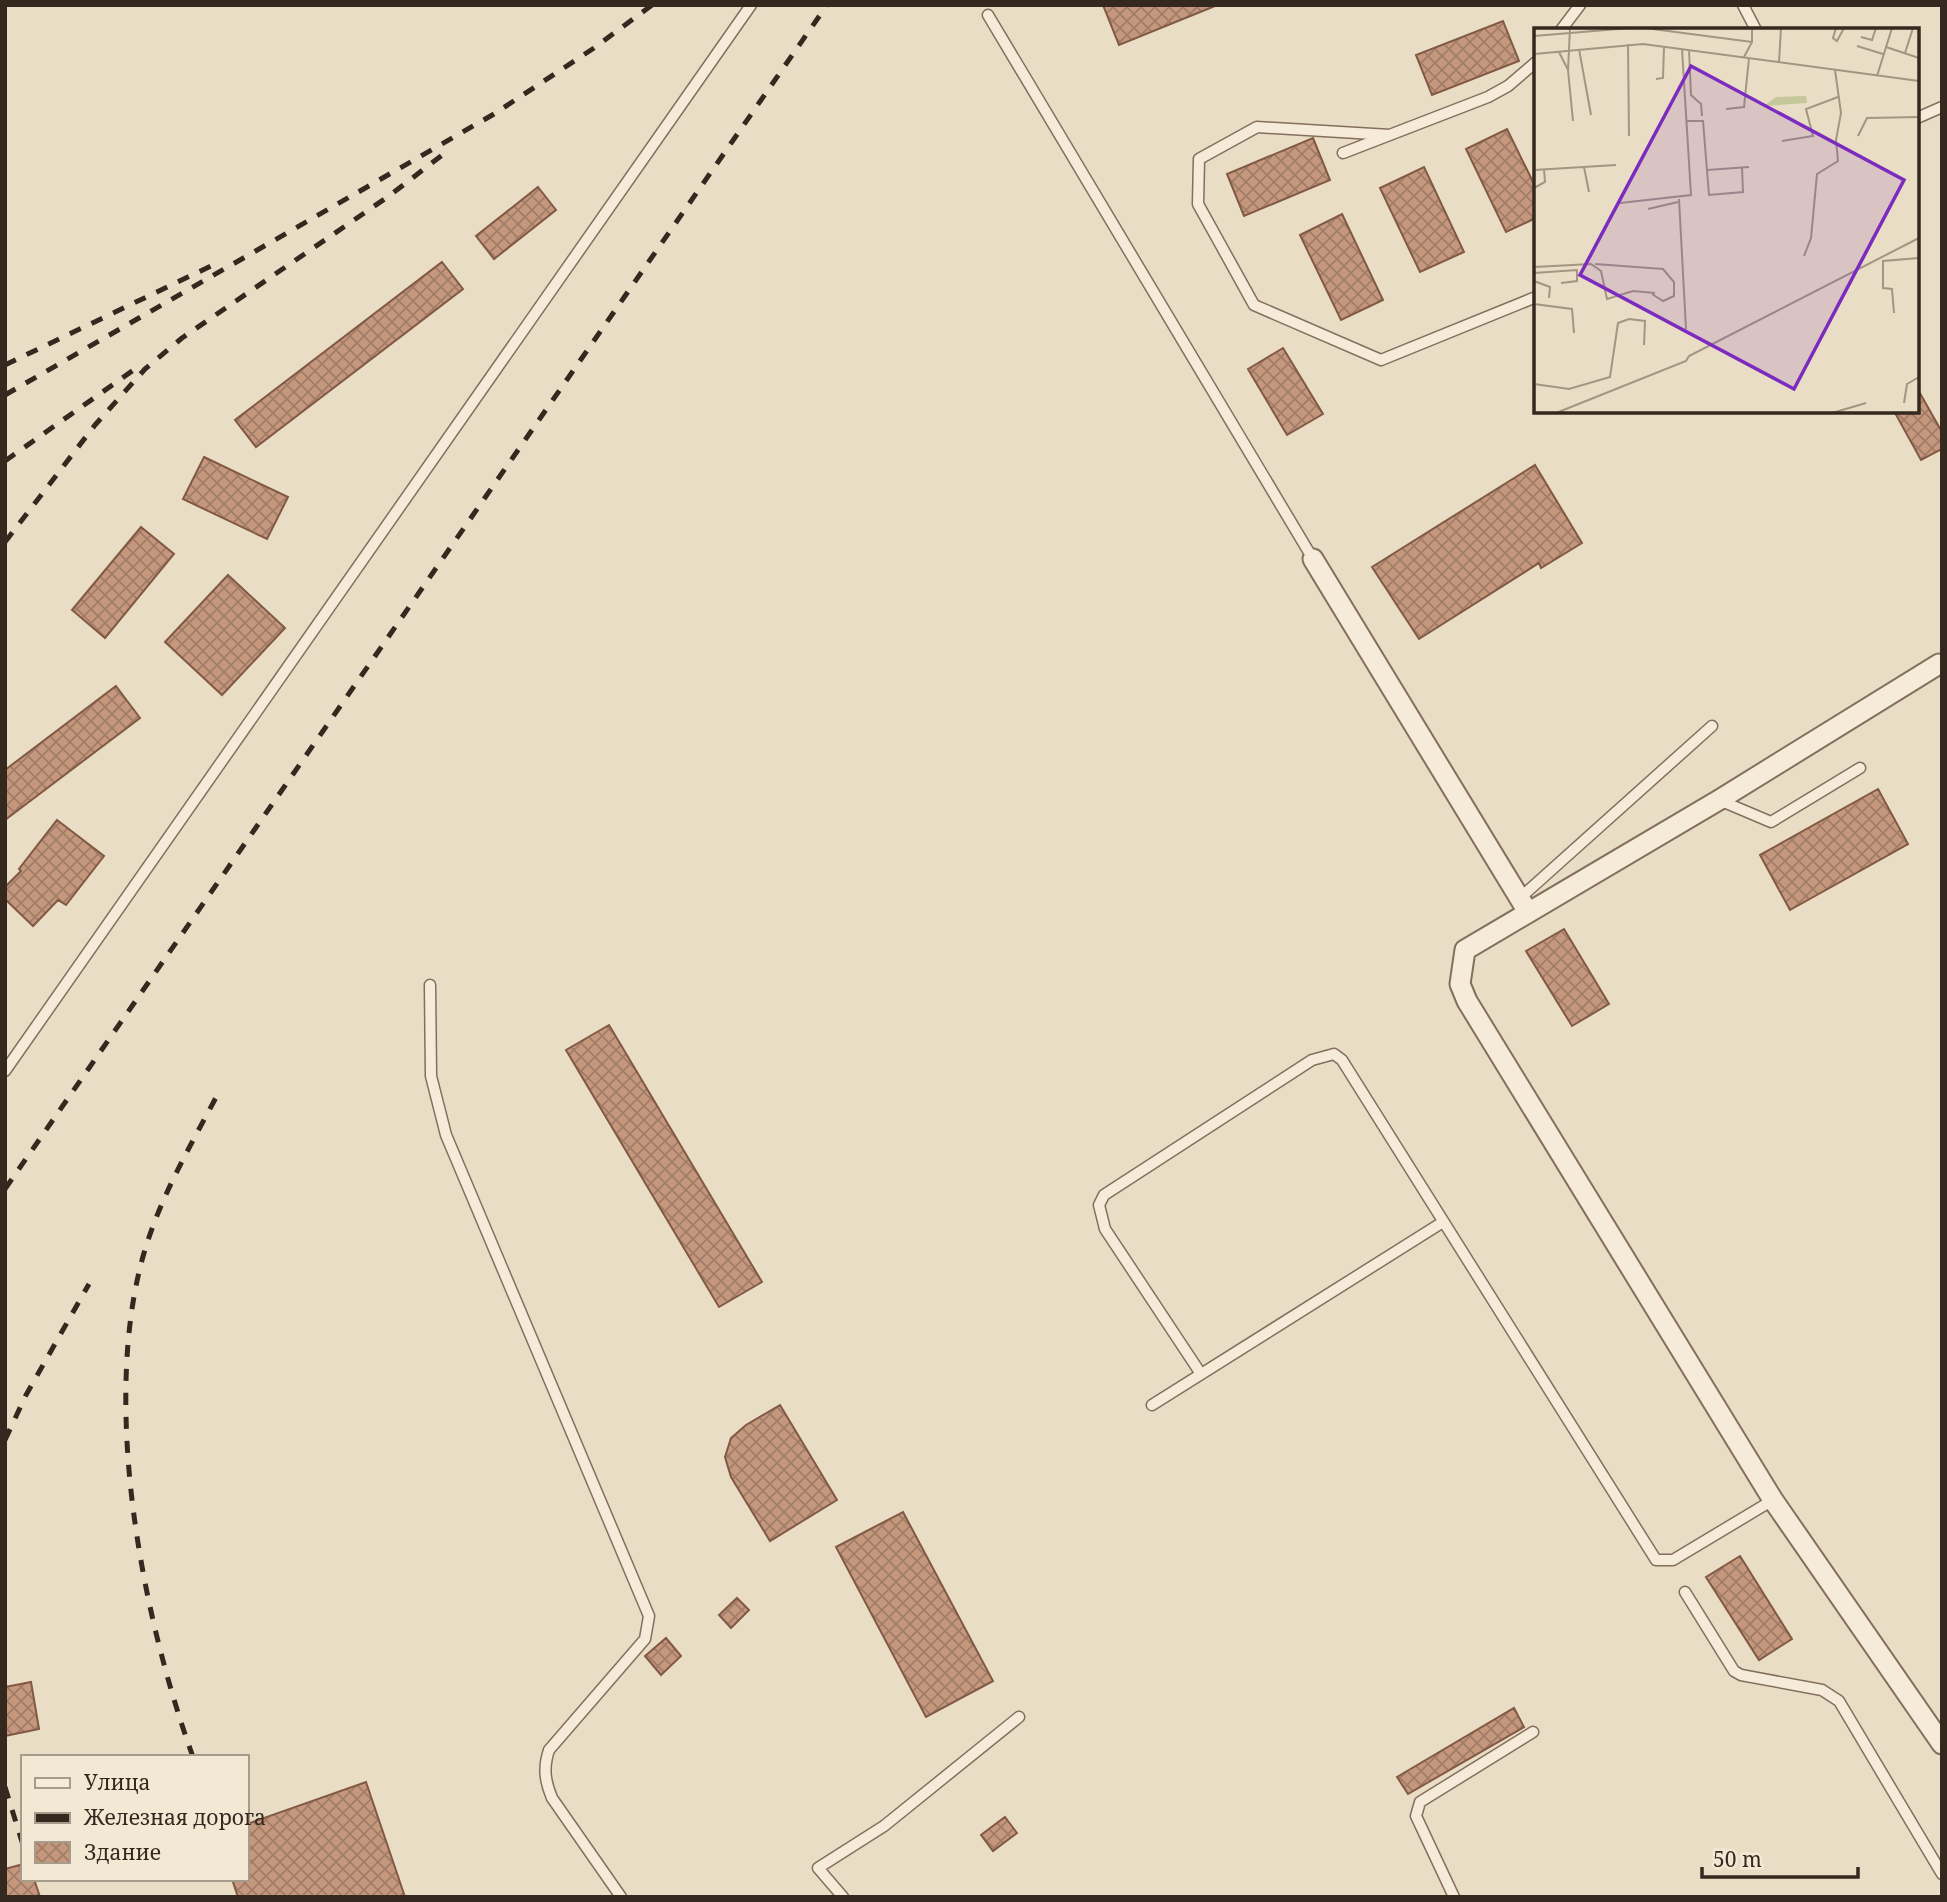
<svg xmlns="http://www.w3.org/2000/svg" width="1947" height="1902" font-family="'Noto Serif',serif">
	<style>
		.building { fill: url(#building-cross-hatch); stroke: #815944; stroke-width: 2 }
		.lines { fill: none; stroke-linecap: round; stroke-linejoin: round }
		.service-casing { stroke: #846f5d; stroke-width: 13 }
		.minor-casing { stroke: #846f5d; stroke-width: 23 }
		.service { stroke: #f6ebd8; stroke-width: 10 }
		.minor { stroke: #f6ebd8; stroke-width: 19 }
		.rail { stroke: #35291f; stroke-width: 5; stroke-dasharray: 12 12; stroke-linecap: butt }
		.inset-road { fill: none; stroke: #a29583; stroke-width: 2 }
		.view { fill: #7b2cbf; fill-opacity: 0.15; stroke: #7b2cbf; stroke-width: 3.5 }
		.inset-edge { fill: none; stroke: #35291f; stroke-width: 3.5 }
	</style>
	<defs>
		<pattern id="building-cross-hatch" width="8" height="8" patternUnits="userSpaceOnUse" patternTransform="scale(1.75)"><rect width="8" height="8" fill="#c5987e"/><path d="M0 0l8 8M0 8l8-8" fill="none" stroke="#a17c67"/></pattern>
	</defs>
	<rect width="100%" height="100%" fill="#eaddc5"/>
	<path class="building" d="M 1103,5 L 1215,5 L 1215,6 L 1119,45 Z
		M 1503,21 L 1519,61 L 1432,95 L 1416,55 Z
		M 1507,129 L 1536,188 L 1536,218 L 1506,232 L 1466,149 Z
		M 1313,138 L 1330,180 L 1244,216 L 1227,174 Z
		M 1424,167 L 1464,252 L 1420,272 L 1380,188 Z
		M 538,187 L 556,210 L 494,259 L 476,236 Z
		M 1342,214 L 1383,300 L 1341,320 L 1300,235 Z
		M 442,262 L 463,289 L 256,447 L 235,420 Z
		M 1283,348 L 1323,414 L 1287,435 L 1248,369 Z
		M 1917,388 L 1942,432 L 1942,449 L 1921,460 L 1894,411 L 1917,411 Z
		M 204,457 L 288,497 L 267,539 L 183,499 Z
		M 1535,465 L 1582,543 L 1541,568 L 1539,563 L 1419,639 L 1372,567 Z
		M 141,527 L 174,554 L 105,638 L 72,610 Z
		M 228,575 L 285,628 L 222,695 L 165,642 Z
		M 116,686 L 140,718 L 5,820 L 5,770 Z
		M 1878,789 L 1908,844 L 1790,910 L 1760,855 Z
		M 57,820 L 104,856 L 66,905 L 58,900 L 33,926 L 5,899 L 5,887 L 21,871 L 19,869 Z
		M 1564,929 L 1609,1004 L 1572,1026 L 1526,951 Z
		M 609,1025 L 762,1282 L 719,1307 L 566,1050 Z
		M 780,1405 L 837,1500 L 770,1541 L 731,1477 L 725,1457 L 731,1438 L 746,1425 Z
		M 903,1512 L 993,1681 L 926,1717 L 836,1547 Z
		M 1740,1556 L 1792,1639 L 1759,1660 L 1706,1577 Z
		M 737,1598 L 749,1610 L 731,1628 L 719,1615 Z
		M 666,1638 L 681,1656 L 661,1675 L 645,1656 Z
		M 31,1682 L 39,1729 L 5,1736 L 5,1687 Z
		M 1514,1708 L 1524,1727 L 1408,1794 L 1397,1777 Z
		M 366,1782 L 405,1897 L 238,1897 L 232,1879 L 247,1879 L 247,1824 Z
		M 1005,1817 L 1017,1833 L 993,1851 L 981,1835 Z
		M 23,1864 L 23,1879 L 34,1879 L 40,1897 L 5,1897 L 5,1869 Z"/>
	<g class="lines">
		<defs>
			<path id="service" d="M 1743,5 L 1756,30
				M 988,15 L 1313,559
				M 1561,30 L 1580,5
				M 1917,118 L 1942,107
				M 1390,135 L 1257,127 L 1199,159 L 1198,204 L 1254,305 L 1381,360 L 1536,297
				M 1343,153 L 1488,97 L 1508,86 L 1536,62
				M 1719,800 L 1771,822 L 1860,768
				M 1520,898 L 1712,726
				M 430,985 L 431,1076 L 446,1135 L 649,1616 L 645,1639 L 549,1750 C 543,1768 545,1781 552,1798 L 621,1897
				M 5,1071 L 751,5
				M 1201,1374 L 1105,1229 L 1099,1205 L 1104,1195 L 1312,1060 L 1334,1054 L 1342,1060 L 1656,1560 L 1673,1560 L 1773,1500
				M 1152,1405 L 1443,1222
				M 1685,1592 L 1734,1671 L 1741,1675 L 1822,1690 L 1839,1701 L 1942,1874
				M 843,1897 L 818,1868 L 884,1826 L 1019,1717
				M 1454,1897 L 1416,1816 L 1420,1802 L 1533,1732"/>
			<path id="minor" d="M 1313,559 L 1528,912
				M 1939,664 L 1719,800 L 1465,950 L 1460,984 L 1467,1001 L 1773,1500 L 1942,1744"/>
		</defs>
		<use href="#service" class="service-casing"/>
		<use href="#minor" class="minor-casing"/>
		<use href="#service" class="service"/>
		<use href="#minor" class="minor"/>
		<path class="rail" d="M 5,365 L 215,264
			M 5,395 L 494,114 L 594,48 L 652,5
			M 5,461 L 142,364
			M 5,542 L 95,425 L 145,369 L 182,338 L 389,196 L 450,149
			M 5,1189 L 827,5
			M 5,1440 L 26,1395 L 89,1284
			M 193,1757 C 141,1613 101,1402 144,1253 C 161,1195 192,1143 220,1090
			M 5,1787 L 23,1845"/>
	</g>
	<g transform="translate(1534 28)">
		<rect width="385" height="385" fill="#eaddc5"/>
		<path d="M 272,68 L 273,75 L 230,78 L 242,69 Z" fill="#c5c89a"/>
		<path class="inset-road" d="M 111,0 L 218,14M 302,0 L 299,10 L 303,13 L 310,0M 0,8 L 96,0M 327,9 L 338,12 L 342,0M 94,16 L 95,108M 323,18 L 349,26M 352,19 L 385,30M 45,21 L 57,87M 155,22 L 157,67 L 167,76 L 168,88M 25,24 L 34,42 L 36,0M 371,25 L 379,0M 0,26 L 109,16 L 385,53M 210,29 L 218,14 L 218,0M 245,34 L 247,0M 34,42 L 39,93M 343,48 L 358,0M 122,51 L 129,50 L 130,19M 192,81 L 210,79 L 215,30M 153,93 L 169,93 L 175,167 L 209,164 L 208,140M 324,108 L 333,90 L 385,89M 248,113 L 279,108 L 272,81 L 304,69M 50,139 L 55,164M 0,142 L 82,137M 173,142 L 215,139M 0,160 L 11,154 L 10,141M 145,171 L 152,301M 86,175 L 157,167 L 148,21M 114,181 L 144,174M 270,228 L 277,210 L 283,146 L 304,133 L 302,112 L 307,85 L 301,42M 61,236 L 129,241 L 140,254 L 140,268 L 129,273 L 118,266M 0,239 L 57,236 L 67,243 L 73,271 L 99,263 L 121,265M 0,245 L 43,242 L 43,253 L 27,255M 385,249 L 385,272M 0,253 L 16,259 L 15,270M 0,276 L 38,281 L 40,305M 360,285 L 358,261 L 349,260 L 349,233 L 385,230M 0,356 L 35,361 L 76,349 L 84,295 L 95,291 L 111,293 L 110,317M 370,375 L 373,356 L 385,349M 22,385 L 152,333 L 155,328 L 385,210M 298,385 L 332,375"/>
		<path class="view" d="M 157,38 L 370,152 L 260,361 L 46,247 Z"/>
		<rect width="385" height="385" class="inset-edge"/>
	</g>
	<rect width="1947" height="1902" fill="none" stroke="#35291f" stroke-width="14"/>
	<rect x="21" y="1755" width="228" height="126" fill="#f2e8d4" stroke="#a69c8c" stroke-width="2"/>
	<rect x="35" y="1778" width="35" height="10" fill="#f6ebd8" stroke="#a69c8c" stroke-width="2"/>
	<text x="84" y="1790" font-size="21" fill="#35291f">Улица</text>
	<rect x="35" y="1813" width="35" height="10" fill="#35291f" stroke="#a69c8c" stroke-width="2"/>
	<text x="84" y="1825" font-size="21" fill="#35291f">Железная дорога</text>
	<rect x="35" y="1842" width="35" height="21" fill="url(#building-cross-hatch)" stroke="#a69c8c" stroke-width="2"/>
	<text x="84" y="1860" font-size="21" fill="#35291f">Здание</text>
	<path d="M1702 1867v10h156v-10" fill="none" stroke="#35291f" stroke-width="3.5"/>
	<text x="1713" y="1867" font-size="21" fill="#35291f" stroke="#f2e8d4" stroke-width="5" paint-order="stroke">50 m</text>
</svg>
